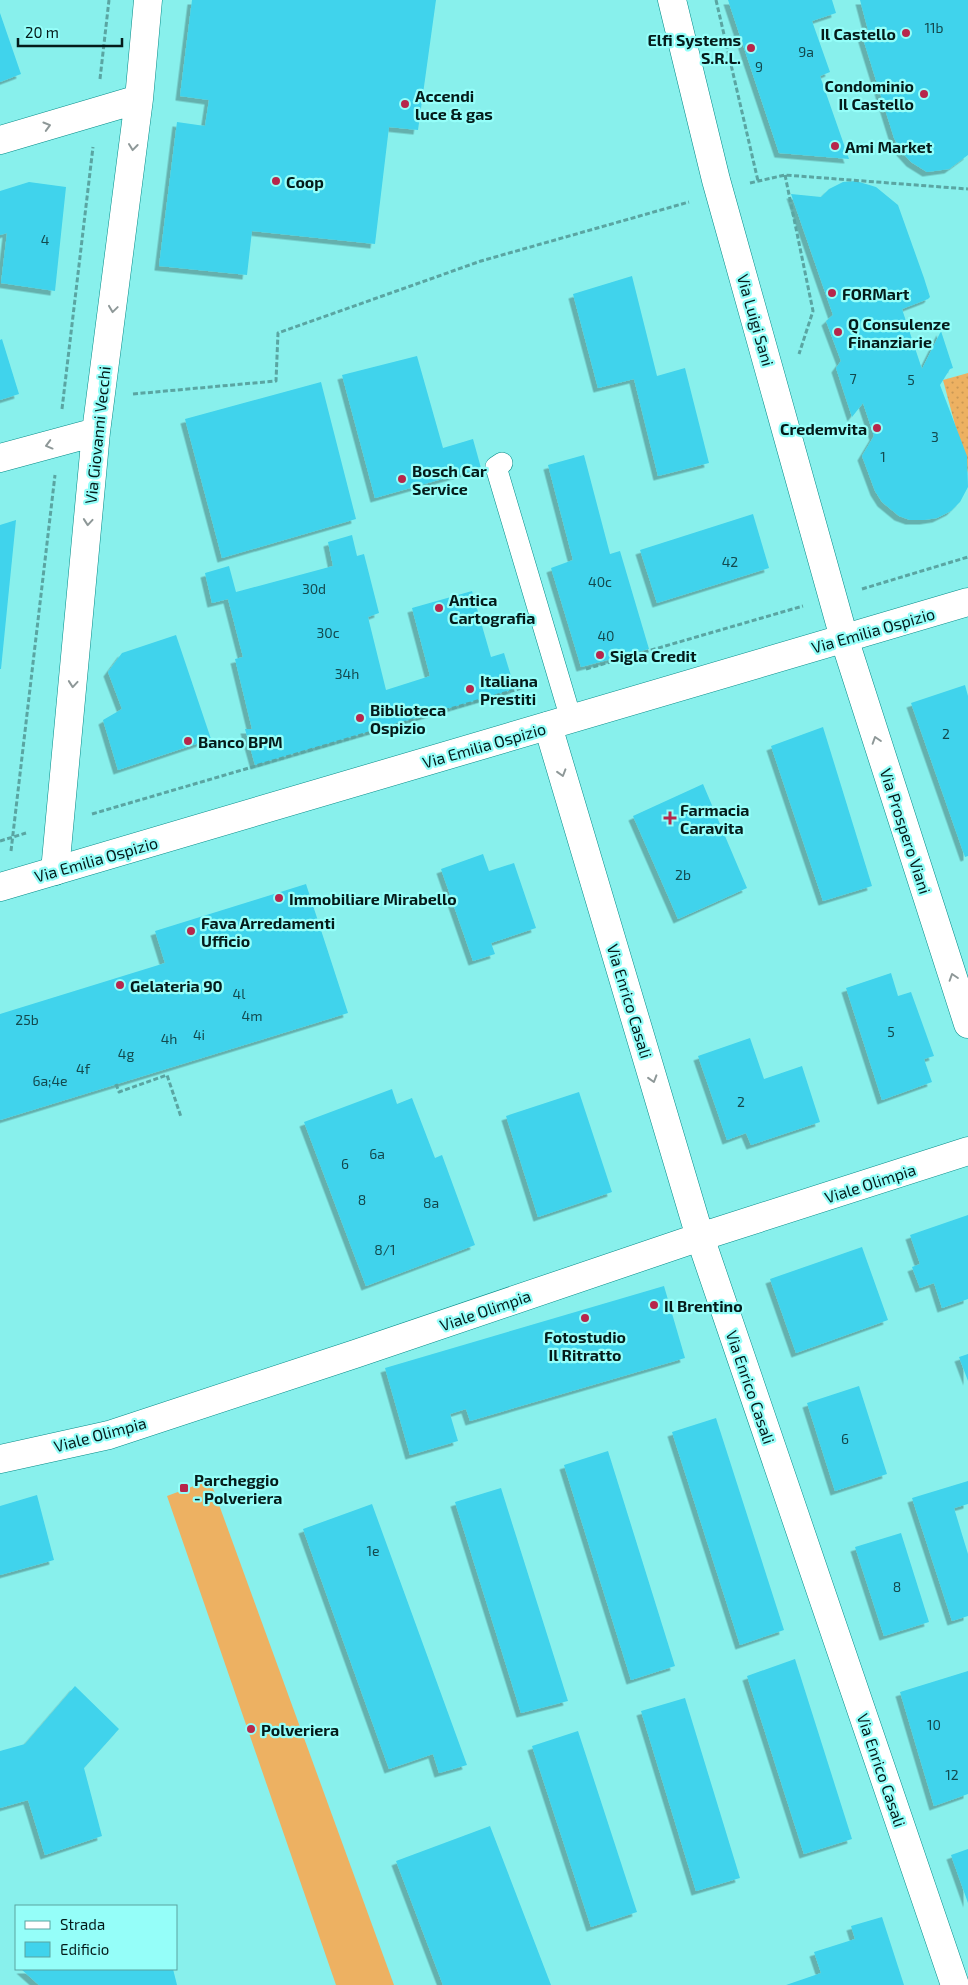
<svg xmlns="http://www.w3.org/2000/svg" width="968" height="1985" font-family="'Exo 2',sans-serif">
	<style>
		.grass { fill: #edb162 }
		.garden { fill: url(#garden-dots) }
		.building { fill: #40d3ec; filter: url(#shadow) }
		.lines { fill: none; stroke-linecap: round; stroke-linejoin: round }
		.service-casing { stroke: #048b88; stroke-width: 22 }
		.minor-casing { stroke: #048b88; stroke-width: 29 }
		.secondary-casing { stroke: #048b88; stroke-width: 29 }
		.path { stroke: #5aa5a2; stroke-width: 3; stroke-dasharray: 5 2.5; stroke-linecap: butt }
		.service { stroke: #fff; stroke-width: 21 }
		.minor { stroke: #fff; stroke-width: 28 }
		.secondary { stroke: #fff; stroke-width: 28 }
		.oneway { stroke: #8e9898 }
		.poi-dot { fill: #b7264b; stroke: #95fef9; stroke-width: 2 }
		.labels { text-anchor: middle; dominant-baseline: central; stroke-width: 4.5; stroke-linejoin: round; paint-order: stroke }
		.number-label { font-size: 14px; fill: #13494e }
		.poi-label { font-size: 16px; font-weight: bold; fill: #041b1a; stroke: #95fef9; text-anchor: start }
		.street-label { font-size: 16px; fill: #041b1a; stroke: #95fef9 }
	</style>
	<defs>
		<pattern id="garden-dots" width="8" height="8" patternUnits="userSpaceOnUse" patternTransform="scale(1.25)"><rect width="8" height="8" fill="#edb162"/><path d="M2 2h.1M6 6h.1" fill="none" stroke="#ca9854" stroke-width="1.8" stroke-linecap="round"/></pattern>
		<filter id="shadow"><feDropShadow dx="-4.5" dy="4.5" stdDeviation="0" flood-color="#0004"/></filter>
	</defs>
	<rect width="100%" height="100%" fill="#88f0ec"/>
	<path class="grass" d="M 210,1480 L 394,1985 L 336,1985 L 167,1496 Z"/>
	<path class="garden" d="M 968,373 L 968,473 L 943,380 Z"/>
	<path class="building" d="M 192,0 L 436,0 L 418,130 L 389,127 L 375,244 L 252,231 L 247,275 L 159,266 L 177,122 L 205,126 L 209,100 L 180,96 Z
		M 728,0 L 832,0 L 836,13 L 812,21 L 830,72 L 820,76 L 849,159 L 779,153 Z
		M 860,0 L 968,0 L 968,155 L 949,169 L 927,172 L 911,162 L 901,151 L 894,138 L 861,32 L 868,30 Z
		M 0,13 L 21,74 L 0,82 Z
		M 856,181 L 876,187 L 898,205 L 924,278 L 930,297 L 928,299 L 902,309 L 922,369 L 941,331 L 953,368 L 950,369 L 940,385 L 967,456 L 968,487 L 960,502 L 951,511 L 937,518 L 924,520 L 910,520 L 899,516 L 882,502 L 875,491 L 862,456 L 874,436 L 863,403 L 852,417 L 836,368 L 841,361 L 826,321 L 833,315 L 791,194 L 821,197 L 829,189 L 843,182 Z
		M 29,182 L 66,187 L 55,291 L 1,283 L 7,233 L 0,235 L 0,191 Z
		M 632,276 L 657,376 L 685,368 L 709,463 L 658,476 L 634,379 L 598,388 L 573,294 Z
		M 2,339 L 19,394 L 0,400 L 0,340 Z
		M 417,356 L 443,448 L 473,439 L 481,468 L 375,498 L 342,375 Z
		M 321,382 L 356,519 L 222,558 L 185,419 Z
		M 584,455 L 610,554 L 620,551 L 649,649 L 581,667 L 551,568 L 573,560 L 548,465 Z
		M 753,514 L 769,568 L 657,603 L 640,550 Z
		M 16,520 L 1,669 L 0,669 L 0,525 Z
		M 352,535 L 357,556 L 364,554 L 379,613 L 368,617 L 386,690 L 430,676 L 412,608 L 472,591 L 491,657 L 504,653 L 515,689 L 255,765 L 245,729 L 252,729 L 235,659 L 243,657 L 228,599 L 212,603 L 205,573 L 229,566 L 236,592 L 333,566 L 328,542 Z
		M 176,635 L 211,739 L 118,770 L 103,720 L 122,709 L 108,672 L 122,653 Z
		M 965,685 L 968,696 L 968,856 L 965,857 L 911,703 Z
		M 823,727 L 872,886 L 823,901 L 771,746 Z
		M 703,784 L 747,888 L 678,919 L 633,816 Z
		M 483,854 L 489,871 L 514,863 L 536,928 L 491,943 L 495,954 L 473,961 L 441,869 Z
		M 306,884 L 348,1013 L 0,1120 L 0,1014 L 165,963 L 155,931 Z
		M 891,973 L 898,996 L 911,992 L 934,1056 L 924,1059 L 932,1082 L 882,1100 L 846,988 Z
		M 750,1038 L 764,1079 L 802,1066 L 820,1122 L 751,1145 L 746,1133 L 727,1140 L 698,1056 Z
		M 392,1089 L 397,1104 L 412,1098 L 435,1158 L 442,1155 L 475,1245 L 366,1286 L 304,1122 Z
		M 579,1092 L 612,1192 L 538,1217 L 506,1116 Z
		M 968,1215 L 968,1299 L 942,1308 L 934,1283 L 920,1288 L 912,1267 L 920,1264 L 910,1235 Z
		M 862,1247 L 888,1320 L 796,1353 L 770,1279 Z
		M 664,1286 L 685,1358 L 470,1421 L 466,1409 L 450,1414 L 458,1441 L 410,1455 L 385,1368 Z
		M 968,1354 L 968,1381 L 959,1357 Z
		M 859,1386 L 887,1474 L 835,1491 L 807,1403 Z
		M 716,1418 L 784,1630 L 740,1645 L 672,1432 Z
		M 608,1451 L 675,1666 L 631,1680 L 564,1465 Z
		M 968,1481 L 968,1504 L 954,1508 L 968,1554 L 968,1616 L 952,1621 L 912,1498 Z
		M 501,1488 L 568,1701 L 521,1713 L 455,1502 Z
		M 37,1495 L 54,1560 L 0,1575 L 0,1506 Z
		M 372,1504 L 467,1765 L 439,1773 L 433,1754 L 389,1769 L 303,1529 Z
		M 901,1533 L 929,1622 L 884,1636 L 855,1547 Z
		M 795,1659 L 852,1839 L 804,1854 L 747,1676 Z
		M 968,1671 L 968,1794 L 934,1806 L 900,1692 Z
		M 75,1686 L 119,1729 L 84,1768 L 102,1836 L 45,1855 L 28,1800 L 0,1808 L 0,1751 L 25,1744 Z
		M 685,1698 L 740,1878 L 696,1891 L 641,1711 Z
		M 578,1731 L 637,1912 L 591,1927 L 532,1746 Z
		M 490,1826 L 551,1985 L 443,1985 L 396,1861 Z
		M 968,1849 L 968,1903 L 951,1855 Z
		M 882,1917 L 904,1985 L 786,1985 L 821,1973 L 814,1952 L 855,1939 L 851,1926 Z
		M 21,1969 L 173,1969 L 177,1985 L 39,1985 Z"/>
	<g class="lines">
		<defs>
			<path id="service" d="M 502,463 L 496,467 L 571,719"/>
			<path id="minor" d="M 672,0 L 716,180 L 844,638 L 968,1024
				M 0,140 L 139,99
				M 0,458 L 96,432
				M 548,726 L 700,1237 L 955,1985
				M 55,871 L 96,432 L 139,99 L 148,0
				M 0,1459 L 109,1435 L 355,1354 L 700,1237 L 968,1151"/>
			<path id="secondary" d="M 0,887 L 968,602"/>
		</defs>
		<use href="#service" class="service-casing"/>
		<use href="#minor" class="minor-casing"/>
		<use href="#secondary" class="secondary-casing"/>
		<path class="path" d="M 716,0 L 758,181
			M 100,79 L 109,0
			M 785,175 L 813,311 L 799,354
			M 750,183 L 785,175 L 968,189
			M 133,394 L 276,381 L 278,333 L 481,261 L 689,202
			M 62,409 L 93,147
			M 862,589 L 968,557
			M 586,669 L 803,606
			M 92,814 L 532,685
			M 0,841 L 26,833
			M 11,851 L 55,475
			M 116,1084 L 119,1092 L 167,1075 L 181,1117"/>
		<use href="#service" class="service"/>
		<use href="#minor" class="minor"/>
		<use href="#secondary" class="secondary"/>
	</g>
	<defs><path id="oneway-chevron" d="M-2-3.5L2.5 0L-2 3.5" fill="none" stroke-width="1.6" stroke-linecap="round" stroke-linejoin="round" transform="scale(1.25)"/></defs>
	<g class="oneway">
		<use href="#oneway-chevron" transform="translate(47 126) rotate(-16)"/>
		<use href="#oneway-chevron" transform="translate(133 147) rotate(97)"/>
		<use href="#oneway-chevron" transform="translate(113 309) rotate(98)"/>
		<use href="#oneway-chevron" transform="translate(49 445) rotate(165)"/>
		<use href="#oneway-chevron" transform="translate(88 522) rotate(95)"/>
		<use href="#oneway-chevron" transform="translate(73 684) rotate(95)"/>
		<use href="#oneway-chevron" transform="translate(876 740) rotate(-108)"/>
		<use href="#oneway-chevron" transform="translate(562 773) rotate(73)"/>
		<use href="#oneway-chevron" transform="translate(953 977) rotate(-108)"/>
		<use href="#oneway-chevron" transform="translate(653 1079) rotate(73)"/>
	</g>
	<g class="poi-dot">
		<circle cx="906" cy="33" r="5"/>
		<circle cx="751" cy="48" r="5"/>
		<circle cx="924" cy="94" r="5"/>
		<circle cx="405" cy="104" r="5"/>
		<circle cx="835" cy="146" r="5"/>
		<circle cx="276" cy="181" r="5"/>
		<circle cx="832" cy="293" r="5"/>
		<circle cx="838" cy="332" r="5"/>
		<circle cx="877" cy="428" r="5"/>
		<circle cx="402" cy="479" r="5"/>
		<circle cx="439" cy="608" r="5"/>
		<circle cx="600" cy="655" r="5"/>
		<circle cx="470" cy="689" r="5"/>
		<circle cx="360" cy="718" r="5"/>
		<circle cx="188" cy="741" r="5"/>
		<path d="M667.5 810.5h5v5h5v5h-5v5h-5v-5h-5v-5h5z"/>
		<circle cx="279" cy="898" r="5"/>
		<circle cx="191" cy="931" r="5"/>
		<circle cx="120" cy="985" r="5"/>
		<circle cx="654" cy="1305" r="5"/>
		<circle cx="585" cy="1318" r="5"/>
		<rect x="179" y="1483" width="10" height="10" rx="2.5"/>
		<circle cx="251" cy="1729" r="5"/>
	</g>
	<g class="labels">
		<g class="number-label">
			<text x="934" y="27">11b</text>
			<text x="806" y="51">9a</text>
			<text x="759" y="66">9</text>
			<text x="45" y="239">4</text>
			<text x="853" y="378">7</text>
			<text x="911" y="379">5</text>
			<text x="935" y="436">3</text>
			<text x="883" y="456">1</text>
			<text x="730" y="561">42</text>
			<text x="600" y="581">40c</text>
			<text x="314" y="588">30d</text>
			<text x="328" y="632">30c</text>
			<text x="606" y="635">40</text>
			<text x="347" y="673">34h</text>
			<text x="946" y="733">2</text>
			<text x="683" y="874">2b</text>
			<text x="239" y="993">4l</text>
			<text x="252" y="1015">4m</text>
			<text x="27" y="1019">25b</text>
			<text x="891" y="1031">5</text>
			<text x="199" y="1034">4i</text>
			<text x="169" y="1038">4h</text>
			<text x="126" y="1053">4g</text>
			<text x="83" y="1068">4f</text>
			<text x="50" y="1080">6a;4e</text>
			<text x="741" y="1101">2</text>
			<text x="377" y="1153">6a</text>
			<text x="345" y="1163">6</text>
			<text x="362" y="1199">8</text>
			<text x="431" y="1202">8a</text>
			<text x="385" y="1249">8/1</text>
			<text x="845" y="1438">6</text>
			<text x="373" y="1550">1e</text>
			<text x="897" y="1586">8</text>
			<text x="934" y="1724">10</text>
			<text x="952" y="1774">12</text>
		</g>
		<g class="poi-label">
			<text x="896" y="33" text-anchor="end">Il Castello</text>
			<text x="741" y="39" text-anchor="end">Elfi Systems<tspan x="741" dy="18">S.R.L.</tspan></text>
			<text x="914" y="85" text-anchor="end">Condominio<tspan x="914" dy="18">Il Castello</tspan></text>
			<text x="415" y="95">Accendi<tspan x="415" dy="18">luce &amp; gas</tspan></text>
			<text x="845" y="146">Ami Market</text>
			<text x="286" y="181">Coop</text>
			<text x="842" y="293">FORMart</text>
			<text x="848" y="323">Q Consulenze<tspan x="848" dy="18">Finanziarie</tspan></text>
			<text x="867" y="428" text-anchor="end">Credemvita</text>
			<text x="412" y="470">Bosch Car<tspan x="412" dy="18">Service</tspan></text>
			<text x="449" y="599">Antica<tspan x="449" dy="18">Cartografia</tspan></text>
			<text x="610" y="655">Sigla Credit</text>
			<text x="480" y="680">Italiana<tspan x="480" dy="18">Prestiti</tspan></text>
			<text x="370" y="709">Biblioteca<tspan x="370" dy="18">Ospizio</tspan></text>
			<text x="198" y="741">Banco BPM</text>
			<text x="680" y="809">Farmacia<tspan x="680" dy="18">Caravita</tspan></text>
			<text x="289" y="898">Immobiliare Mirabello</text>
			<text x="201" y="922">Fava Arredamenti<tspan x="201" dy="18">Ufficio</tspan></text>
			<text x="130" y="985">Gelateria 90</text>
			<text x="664" y="1305">Il Brentino</text>
			<text x="585" y="1336" text-anchor="middle">Fotostudio<tspan x="585" dy="18">Il Ritratto</tspan></text>
			<text x="194" y="1479">Parcheggio<tspan x="194" dy="18">- Polveriera</tspan></text>
			<text x="261" y="1729">Polveriera</text>
		</g>
		<g class="street-label">
			<text transform="translate(756 320) rotate(74)">Via Luigi Sani</text>
			<text transform="translate(97 435) rotate(-84)">Via Giovanni Vecchi</text>
			<text transform="translate(873 630) rotate(-16)">Via Emilia Ospizio</text>
			<text transform="translate(484 745) rotate(-16)">Via Emilia Ospizio</text>
			<text transform="translate(906 831) rotate(72)">Via Prospero Viani</text>
			<text transform="translate(96 859) rotate(-16)">Via Emilia Ospizio</text>
			<text transform="translate(630 1001) rotate(73)">Via Enrico Casali</text>
			<text transform="translate(870 1183) rotate(-18)">Viale Olimpia</text>
			<text transform="translate(485 1310) rotate(-19)">Viale Olimpia</text>
			<text transform="translate(751 1387) rotate(71)">Via Enrico Casali</text>
			<text transform="translate(100 1434) rotate(-15)">Viale Olimpia</text>
			<text transform="translate(882 1770) rotate(71)">Via Enrico Casali</text>
		</g>
	</g>
	<rect x="15" y="1905" width="162" height="65" fill="#95fef9" stroke="#5ba3a0"/>
	<rect x="25" y="1921" width="25" height="8" fill="#ffffff" stroke="#5ba3a0"/>
	<text x="60" y="1930" font-size="15" fill="#041b1a">Strada</text>
	<rect x="25" y="1942" width="25" height="15" fill="#40d3ec" stroke="#5ba3a0"/>
	<text x="60" y="1955" font-size="15" fill="#041b1a">Edificio</text>
	<path d="M18 38v8h104v-8" fill="none" stroke="#041b1a" stroke-width="2.5"/>
	<text x="25" y="38" font-size="15" fill="#041b1a" stroke="#95fef9" stroke-width="4" paint-order="stroke">20 m</text>
</svg>
